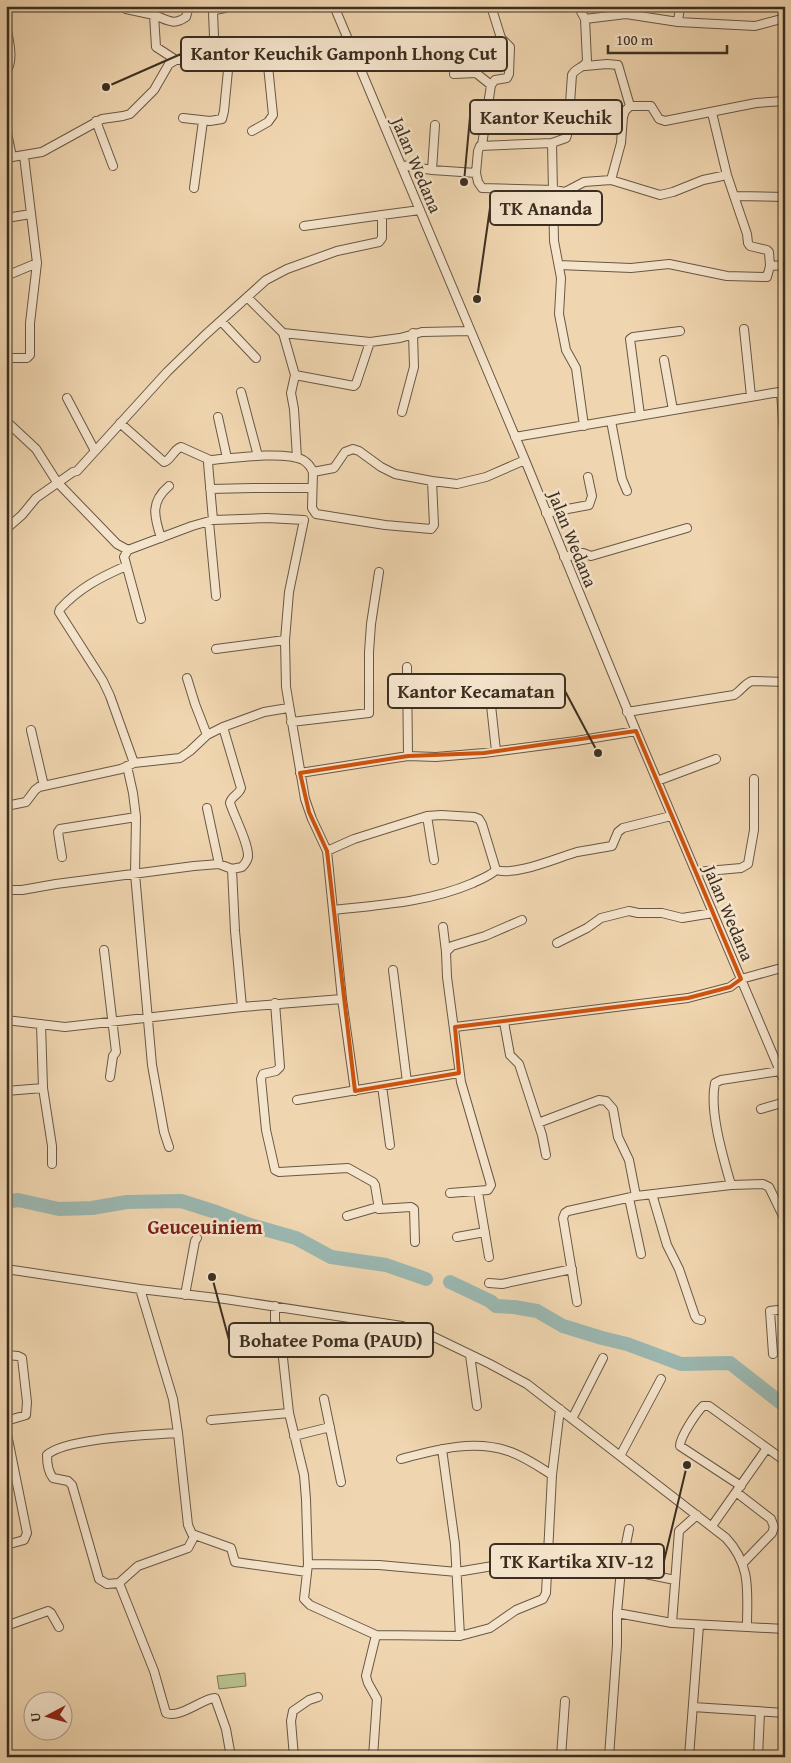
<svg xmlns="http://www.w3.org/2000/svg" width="791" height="1763" font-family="'Gentium Book Plus',serif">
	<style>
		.green { fill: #b8be8c; stroke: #7a7656 }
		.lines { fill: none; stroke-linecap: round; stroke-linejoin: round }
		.river { stroke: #9bb8b2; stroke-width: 14 }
		.minor-casing { stroke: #685844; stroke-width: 10 }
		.minor { stroke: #f5e4cc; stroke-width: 8 }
		.marked { fill: none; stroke: #ce530f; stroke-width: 4; stroke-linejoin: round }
		.labels { text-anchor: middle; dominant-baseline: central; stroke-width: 5; stroke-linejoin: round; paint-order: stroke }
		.street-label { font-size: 18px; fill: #3b2e20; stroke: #f5e4cc }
		.quarter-label { font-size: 20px; font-weight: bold; fill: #7a1f14; stroke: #f5e4cc }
		.leader { fill: none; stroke: #3b2e20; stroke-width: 2 }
		.callout-dot { fill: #3b2e20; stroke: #f5e4cc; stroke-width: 2 }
		.callout { fill: #f5e4cc; stroke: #3b2e20; stroke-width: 2 }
		.callout-label { font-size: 19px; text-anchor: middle; font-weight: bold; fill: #3b2e20 }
	</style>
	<rect width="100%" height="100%" fill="#f0d6b0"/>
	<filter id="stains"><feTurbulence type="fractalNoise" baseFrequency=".004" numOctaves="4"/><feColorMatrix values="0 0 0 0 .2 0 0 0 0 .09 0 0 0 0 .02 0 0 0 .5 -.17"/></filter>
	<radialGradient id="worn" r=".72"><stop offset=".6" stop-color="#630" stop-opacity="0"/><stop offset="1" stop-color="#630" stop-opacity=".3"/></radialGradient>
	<path class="green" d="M 245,1673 L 246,1686 L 219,1689 L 217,1676 Z"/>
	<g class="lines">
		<path class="river" d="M 6,1202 L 18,1200 L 59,1209 L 92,1208 L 127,1202 L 181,1201 L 216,1212 L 250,1225 L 296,1238 L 331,1257 L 386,1265 L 426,1279
			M 450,1282 L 490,1301 L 496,1306 L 514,1307 L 537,1311 L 563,1326 L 602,1338 L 627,1344 L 681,1364 L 730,1363 L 785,1406"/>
		<defs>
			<path id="minor" d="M 122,6 L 126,9 L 154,15 L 156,47 L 176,60 L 229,60 L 267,56 L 349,40
				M 334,6 L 525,460 L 636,731 L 785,1083
				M 154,15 C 168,20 173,26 186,17 L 189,6
				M 585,19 L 626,14 L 678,22 L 755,26 L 785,18
				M 678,22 L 680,6
				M 6,24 C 8,38 15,60 6,72
				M 215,61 L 213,12 L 215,10 L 225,8 L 227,6
				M 585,66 L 607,64 L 618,65 L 630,106
				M 454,74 L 476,73 L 491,85
				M 712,113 L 727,175 L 734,196 L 785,197
				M 183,118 L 210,121 L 222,119 L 224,111 L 229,60
				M 96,121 L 113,166
				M 6,128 L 12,157
				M 252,131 L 268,122 L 273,115 L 267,56
				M 552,143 L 554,241 L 561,278 L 559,314 L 566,350 L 576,368 L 584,426
				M 482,145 L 491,85 L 495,80 L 507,78 L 509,74 L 510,47 L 501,38 L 491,6
				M 6,158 L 42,152 L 102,119 L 123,116 L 130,114 L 154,90 L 169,64 L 176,60
				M 401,165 L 432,170 L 476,173 L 478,151 L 480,146 L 552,143 L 566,138 L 568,132 L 572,75 C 575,68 584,68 587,61 L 585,19 L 578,6
				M 432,170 L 435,125
				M 476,173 L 478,182 L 482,188 L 554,190 L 565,192 L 584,182 L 611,180 L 660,195 L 673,192 L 703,180 L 727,175
				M 611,180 L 621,143 L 623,117 L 625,111 L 630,106 L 651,106 L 659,119 L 665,121 L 756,103 L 785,101
				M 194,188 L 203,121
				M 6,218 L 31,214
				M 304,226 L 382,215
				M 559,265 L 631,268 L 669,264 L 727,276 L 767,277 L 770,266 L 769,252 L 767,250 L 750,246 L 748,243 L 747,234 L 734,196
				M 770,266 L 785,265
				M 6,276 L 37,263 L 24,156
				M 247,297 L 283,333 L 295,375 L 354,386 L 356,384 L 370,342
				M 221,321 L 256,358
				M 744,329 L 751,396
				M 283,333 L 370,342 L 400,338 L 422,332 L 470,331
				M 6,358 L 27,358 L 30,355 L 30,323 L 37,263
				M 664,360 L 673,410
				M 295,375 L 291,393 L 294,409 L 297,458
				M 241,392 L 258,456
				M 781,392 L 785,449
				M 67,398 L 95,451
				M 402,412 L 414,367 L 413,333
				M 640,415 L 630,339 L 633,337 L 680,331
				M 218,417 L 227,458
				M 6,421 L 36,449 L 57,482 L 117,544 L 128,550
				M 611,421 L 622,479 L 627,491
				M 120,423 L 164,462 C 171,460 173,450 181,447 L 210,460
				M 515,437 L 785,391
				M 313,472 L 312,508 L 316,514 L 385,525 L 431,529 L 434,525 L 432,481
				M 210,489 L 253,488 L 312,488
				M 546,513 L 589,505 L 592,496 L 588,477
				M 213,520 L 208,463 L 211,460 C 233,458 285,451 303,460 C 308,463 311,467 313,472 L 334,468 L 345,452 L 353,449 L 359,451 L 381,467 L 395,474 L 432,481 L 457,484 L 486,477 L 525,460
				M 209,522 L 216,596
				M 6,529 L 22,515 L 36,498 L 73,472 L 77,471 L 167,372 L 204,336 L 266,280 L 287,269 L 337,251 L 379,242 L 382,238 L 382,215 L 420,210
				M 161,538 C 154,516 150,502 169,486
				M 564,557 L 583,553 L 591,556 L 687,528
				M 126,566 C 101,577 79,588 60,609 L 59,612 L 103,681 L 110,696 L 134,763
				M 141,619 L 125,560 L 124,557 L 128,550 L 192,526 L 213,520 L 267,518 L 304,520 L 289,592 L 285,640 L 286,687 L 305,799 L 312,819 L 327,851 L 342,999 L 355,1091
				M 216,649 L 285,640
				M 407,667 L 408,756
				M 187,678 L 195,704 L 207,735
				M 488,678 L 496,751
				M 627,712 L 734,695 C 741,691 745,683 752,681 L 785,682
				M 291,722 L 369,713 L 369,652 L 371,624 L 379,572
				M 223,727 L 241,788 C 239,795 231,796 230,803 C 234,816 249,844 248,857 C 247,861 245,864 242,867 L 232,869
				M 31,730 L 44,786
				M 127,766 L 133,793 L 136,817 L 135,874 L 152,1065 L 164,1132 L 169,1147
				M 300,773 L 408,756 L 436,757 L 484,753 L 576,741 L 636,731
				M 657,781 L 716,759
				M 6,806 L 26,802 L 35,790 L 39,787 L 121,769 L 134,763 L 180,758 L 190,751 L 207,735 L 223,727 L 264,712 L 288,708
				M 207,808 L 219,864
				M 427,816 L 434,860
				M 327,851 L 354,839 L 427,816 L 441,815 L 474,817 L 479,819 L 482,824 L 496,870 C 516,876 556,858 577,852 C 588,850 601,848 612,846 L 618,832 L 623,828 L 671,816
				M 62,857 L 58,832 L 60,829 L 136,817
				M 696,872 L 741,868 L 748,864 L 754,830 L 754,779
				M 6,890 L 22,890 L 56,884 L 194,866 L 219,864 L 232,869 L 235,931 L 242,1007
				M 333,910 C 380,905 429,902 473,883 C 481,879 490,876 496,870
				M 443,927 L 446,952
				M 557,943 L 587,928 L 601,918 L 629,911 L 638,913 L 662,913 L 682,918 L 713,913
				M 104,950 L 116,1052 L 113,1056 L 110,1077
				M 393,970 L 407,1082
				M 275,1003 L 280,1067 L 276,1071 L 263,1074 L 261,1079 L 266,1130 L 275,1170 L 279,1172 L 348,1168 L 373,1182 L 375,1185 L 379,1209 L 411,1207 L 414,1209 L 415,1242
				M 6,1020 L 65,1027 L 242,1007 L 342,999
				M 504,1022 L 510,1055 L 519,1064 L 542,1135 L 546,1155
				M 41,1024 L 43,1088 L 52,1146 L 52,1164
				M 455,1027 L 688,998 L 730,987 L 741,979 L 785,967
				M 382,1086 L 390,1145
				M 6,1091 L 43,1088
				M 297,1100 L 459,1073
				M 761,1109 L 785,1102
				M 538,1123 L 599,1100 L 606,1101 L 613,1109 L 618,1137 L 629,1160 L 636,1196
				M 731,1185 C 723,1157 709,1111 715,1083 L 721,1080 L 780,1071
				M 478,1192 L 489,1257
				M 450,1193 L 488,1190 L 491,1185 L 461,1082 L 447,977 L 446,952 L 452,946 L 485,936 L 522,920
				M 652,1194 L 667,1245 L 679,1269 L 695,1316 L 697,1319 L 701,1320
				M 629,1198 L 641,1254
				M 347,1216 L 378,1207
				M 457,1237 L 485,1232
				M 6,1269 L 140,1289 L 225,1299 L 402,1326 L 432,1336 L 490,1364 L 527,1384 L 726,1538 C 752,1566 747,1592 747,1627 L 785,1629
				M 489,1283 L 502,1284 L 572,1269
				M 140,1289 L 173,1399 L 178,1433 C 151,1435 65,1438 47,1455 C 47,1462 48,1472 53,1478 L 68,1481 L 72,1485 L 99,1579 L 107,1584 L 119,1583 L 154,1671 L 166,1713 C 180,1719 205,1697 215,1698 L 226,1729 L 231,1757
				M 185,1295 L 195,1241 L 197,1238
				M 577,1302 L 563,1218 L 565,1213 L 568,1211 L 636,1196 L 731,1185 L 763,1184 L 769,1187 L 785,1220
				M 275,1306 L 275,1320 L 283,1358 L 289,1413 L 304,1475 L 306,1499 L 308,1564 L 304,1599 L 310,1605 L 376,1635 L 460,1636 L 490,1628 L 516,1610 L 543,1599 L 546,1593 L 552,1475 L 560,1409
				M 773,1354 L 770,1311 L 785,1309
				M 6,1355 L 18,1356 L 22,1358 L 27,1402 L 26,1415 L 6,1421
				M 470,1355 L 477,1406
				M 324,1399 L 341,1482
				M 572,1419 L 603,1358
				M 211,1420 L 289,1413
				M 6,1429 L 27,1533 L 24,1540 L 6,1545
				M 178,1433 L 188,1525 L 192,1534 L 231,1548 L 235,1562 L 307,1572
				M 294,1436 L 330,1427
				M 442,1449 L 455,1544 L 460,1636
				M 620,1456 L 661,1379
				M 401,1459 C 435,1450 473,1439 508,1451 C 524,1456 538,1466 552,1475
				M 741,1486 L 680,1446 C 680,1437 696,1413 703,1406 L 709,1406 L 785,1461
				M 736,1492 L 771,1519 L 774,1527 L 772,1533 L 743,1563
				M 712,1526 L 767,1448
				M 308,1564 L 379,1565 L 457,1572 L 547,1557
				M 621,1569 L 675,1580
				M 119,1583 L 138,1566 L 188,1548 L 195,1535
				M 617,1613 L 621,1569 L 629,1529
				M 672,1623 L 679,1531 L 697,1515
				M 6,1626 L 48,1611 L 51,1613 L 59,1627
				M 693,1707 L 785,1713
				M 294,1757 L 291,1721 L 293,1711 L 309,1700 L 318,1697
				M 373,1757 L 377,1699 L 368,1683 L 366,1676 L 376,1635
				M 561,1757 L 565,1701
				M 609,1757 L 617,1645 L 617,1613 L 672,1623 L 747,1627
				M 689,1757 L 699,1625
				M 758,1757 L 760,1712"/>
		</defs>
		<use href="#minor" class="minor-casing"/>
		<use href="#minor" class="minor"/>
	</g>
	<path class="marked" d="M 636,731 L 741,979 L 730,987 L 688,998 L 455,1027 L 459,1073 L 355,1091 L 327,851 L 309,812 L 300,773 L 408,756 L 484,753 Z"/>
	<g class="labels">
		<g class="street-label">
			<text transform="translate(417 165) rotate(67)">Jalan Wedana</text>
			<text transform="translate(573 539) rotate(68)">Jalan Wedana</text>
			<text transform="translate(729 913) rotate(67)">Jalan Wedana</text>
		</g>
		<g class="quarter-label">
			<text x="205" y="1226">Geuceuiniem</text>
		</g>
	</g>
	<path class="leader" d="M106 87L181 54M464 182L470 117M477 299L490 208M598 753L565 691M212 1277L229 1340M687 1465L664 1561"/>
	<g class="callout-dot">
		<circle cx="106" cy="87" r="5"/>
		<circle cx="464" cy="182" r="5"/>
		<circle cx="477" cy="299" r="5"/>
		<circle cx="598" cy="753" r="5"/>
		<circle cx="212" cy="1277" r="5"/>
		<circle cx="687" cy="1465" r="5"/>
	</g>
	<g class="callout">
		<rect x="181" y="37" width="326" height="34" rx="5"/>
		<rect x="470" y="100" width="152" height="34" rx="5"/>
		<rect x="490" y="191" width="112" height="34" rx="5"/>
		<rect x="388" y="674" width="177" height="34" rx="5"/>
		<rect x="229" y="1323" width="204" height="34" rx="5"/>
		<rect x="490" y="1544" width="174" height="34" rx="5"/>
	</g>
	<g class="callout-label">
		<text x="344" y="60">Kantor Keuchik Gamponh Lhong Cut</text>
		<text x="546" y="124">Kantor Keuchik</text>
		<text x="546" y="215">TK Ananda</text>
		<text x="476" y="698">Kantor Kecamatan</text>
		<text x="331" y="1347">Bohatee Poma (PAUD)</text>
		<text x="577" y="1568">TK Kartika XIV-12</text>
	</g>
	<rect width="791" height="1763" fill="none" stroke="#f0d6b0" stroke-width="25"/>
	<rect x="8" y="8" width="776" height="1748" fill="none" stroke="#3b2e20" stroke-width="2.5"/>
	<rect x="12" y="12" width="766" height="1738" fill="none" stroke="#3b2e20"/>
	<g transform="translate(48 1716) rotate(264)"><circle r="24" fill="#f5e4cc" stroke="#ab9b87"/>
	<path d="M0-4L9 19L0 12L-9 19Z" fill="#8f2418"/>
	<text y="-8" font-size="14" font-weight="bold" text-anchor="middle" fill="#3b2e20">U</text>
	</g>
	<path d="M608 45v8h119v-8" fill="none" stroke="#3b2e20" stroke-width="2.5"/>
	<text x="616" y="45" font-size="15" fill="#3b2e20" stroke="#f5e4cc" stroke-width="4" paint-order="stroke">100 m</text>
	<rect width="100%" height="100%" filter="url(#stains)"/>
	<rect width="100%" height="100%" fill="url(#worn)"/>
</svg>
